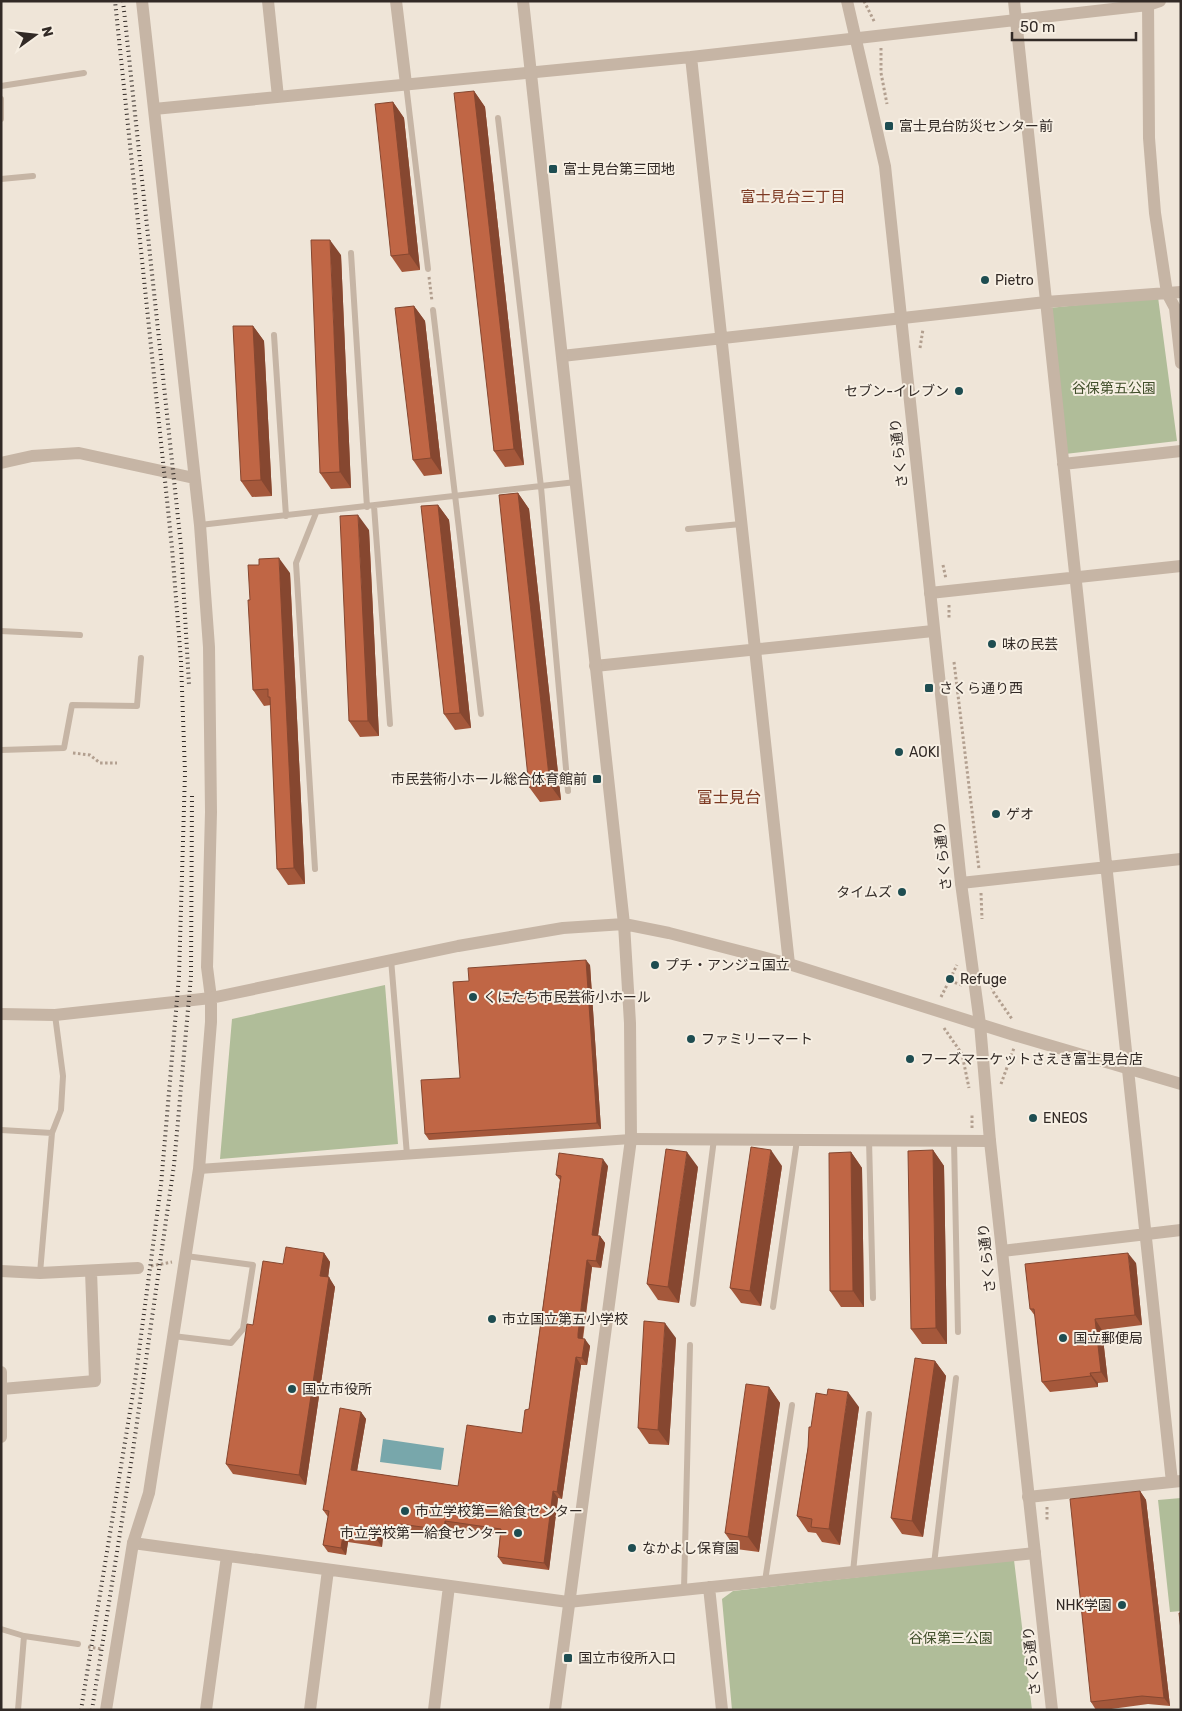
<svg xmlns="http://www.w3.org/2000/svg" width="1182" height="1711" font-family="Rubik,'Noto Sans JP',sans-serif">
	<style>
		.green { fill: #b0bd99 }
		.water { fill: #78a7ab }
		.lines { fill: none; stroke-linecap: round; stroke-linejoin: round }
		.path { stroke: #b29f8f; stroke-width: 3; stroke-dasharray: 2.5 2.5; stroke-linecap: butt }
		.service { stroke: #c6b5a5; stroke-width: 6 }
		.pedestrian { stroke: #c6b5a5; stroke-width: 10 }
		.minor { stroke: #c6b5a5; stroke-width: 12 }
		.tertiary { stroke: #c6b5a5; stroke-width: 12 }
		.rail { stroke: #322a26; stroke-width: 4; stroke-dasharray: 1 4; stroke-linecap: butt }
		.wall { fill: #a5583b }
		.shaded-wall { fill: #864730 }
		.building { fill: #c06645; stroke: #864730 }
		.poi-dot { fill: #1e4d51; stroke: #f7efe3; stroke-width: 2 }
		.labels { text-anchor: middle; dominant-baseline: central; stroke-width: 4; stroke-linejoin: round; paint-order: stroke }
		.poi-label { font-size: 14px; fill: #322a26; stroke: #f7efe3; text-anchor: start }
		.park-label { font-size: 14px; fill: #414f2b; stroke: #f7efe3 }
		.street-label { font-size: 14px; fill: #322a26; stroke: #f7efe3 }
		.neighbourhood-label { font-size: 15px; fill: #7d3a23; stroke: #f7efe3 }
		.quarter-label { font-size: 16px; fill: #7d3a23; stroke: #f7efe3 }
	</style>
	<rect width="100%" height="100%" fill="#efe5d8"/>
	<path class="green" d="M 1158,297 L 1177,441 L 1065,454 L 1049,308 Z
		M 385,985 L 398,1144 L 220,1159 L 232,1019 Z
		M 1181,1498 L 1181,1611 L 1170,1612 L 1158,1500 Z
		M 1014,1560 L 1032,1710 L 732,1710 L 722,1599 L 733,1591 Z"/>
	<path class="water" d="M 383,1439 L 444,1448 L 441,1470 L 380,1462 Z"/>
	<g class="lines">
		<path class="path" d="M 864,1 L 875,23
			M 881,48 L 881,73 L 887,104
			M 429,277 L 432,301
			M 920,348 L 923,329
			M 943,565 L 946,579
			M 949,605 L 949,618
			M 954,662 L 979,869
			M 73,753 L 90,755 L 100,763 L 117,763
			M 981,893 L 982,919
			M 950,981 L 962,985
			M 990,982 L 994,993 L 1012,1019
			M 941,997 L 957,965
			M 944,1028 L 962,1054 L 969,1088
			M 1001,1084 L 1014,1048
			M 972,1128 L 972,1114
			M 151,1266 L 172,1262
			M 1047,1507 L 1047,1521
			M 88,1647 L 102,1649"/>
		<path class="service" d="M 406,84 L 428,269
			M 1,86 L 84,73
			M 1,99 L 1,119
			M 498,118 L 541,487 L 568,791
			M 1,179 L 33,176
			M 351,253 L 367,507
			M 433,310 L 481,714
			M 274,335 L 286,516
			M 374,506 L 390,724
			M 200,525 L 576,482
			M 688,529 L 741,524
			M 1,631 L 80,635
			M 1,750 L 64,748 L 72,705 L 137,706 L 141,658
			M 315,869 L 296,563 L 316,513
			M 391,959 L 407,1155
			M 1,1130 L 52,1133
			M 869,1140 L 873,1298
			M 954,1141 L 958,1332
			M 40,1273 L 52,1133 L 61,1110 L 63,1076 L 55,1015
			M 693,1304 L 714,1139
			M 773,1307 L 797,1140
			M 173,1336 L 231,1343 L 243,1329 L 253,1265 L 186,1256
			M 934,1564 L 956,1378
			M 853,1572 L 869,1414
			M 765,1581 L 792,1405
			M 684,1590 L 690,1345
			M 1,1629 L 24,1636 L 78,1644
			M 18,1710 L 24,1636"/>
		<path class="pedestrian" d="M 199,1169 L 631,1139"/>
		<path class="minor" d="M 268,1 L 278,97
			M 396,1 L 406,84
			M 1014,1 L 1172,1482
			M 1148,1 L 1149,138 L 1155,213 L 1167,293 L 1175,308 L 1181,363
			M 691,57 L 789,964
			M 154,109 L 691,57 L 1148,5 L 1160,1
			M 562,356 L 1046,302 L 1181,292
			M 1,463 L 32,456 L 79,453 L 194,478
			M 1063,464 L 1181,451
			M 930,593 L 1181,566
			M 595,666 L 933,631
			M 961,883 L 1181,859
			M 1,1014 L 55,1015 L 211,998 L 207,967 L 211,812 L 209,647 L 200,525 L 142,1
			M 631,1139 L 990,1141
			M 1002,1251 L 1181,1230
			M 1,1271 L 40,1273 L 138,1268
			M 1,1372 L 1,1437
			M 2,1389 L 95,1381 L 91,1271
			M 1028,1497 L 1181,1481
			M 133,1543 L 568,1602 L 1035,1553
			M 709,1587 L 722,1710
			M 206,1710 L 227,1556
			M 310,1710 L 328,1570
			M 434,1710 L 449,1586"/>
		<path class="tertiary" d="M 523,1 L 624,924 L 630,1023 L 631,1139 L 555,1710
			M 847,1 L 885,166 L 961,883 L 980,1024 L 990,1141 L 1052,1710
			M 106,1710 L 133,1543 L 149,1493 L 199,1169 L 211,1022 L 211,998 L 458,946 L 563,928 L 624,924 L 669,933 L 789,964 L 1014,1035 L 1181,1084"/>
		<path class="rail" d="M 123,1 L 181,546 L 189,685
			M 81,1710 L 135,1381 L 161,1185 L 179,976 L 185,773 L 181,661 L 172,548 L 115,1
			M 92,1710 L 132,1457 L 174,1165 L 191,976 L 192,793"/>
	</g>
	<path class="wall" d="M 474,91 L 485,107 L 524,465 L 505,467 L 494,451 Z
		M 393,102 L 404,118 L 420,270 L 402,272 L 391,256 Z
		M 341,255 L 351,488 L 331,489 L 320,473 Z
		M 414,306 L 425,321 L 442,474 L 424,476 L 413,460 Z
		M 253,326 L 264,341 L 272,496 L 252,497 L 241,481 Z
		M 518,493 L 529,509 L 561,800 L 540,802 L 529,787 Z
		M 438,505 L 449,520 L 471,728 L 455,730 L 444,714 Z
		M 369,530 L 379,736 L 360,737 L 349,721 Z
		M 290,573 L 305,884 L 288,885 L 277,869 L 271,705 L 264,706 L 253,690 L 250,600 Z
		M 590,965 L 601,1129 L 429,1140 L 425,1134 L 460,1078 L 469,981 Z
		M 933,1150 L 944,1166 L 947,1344 L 922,1344 L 911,1329 Z
		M 851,1152 L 862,1168 L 864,1307 L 841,1307 L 830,1291 Z
		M 608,1166 L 598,1236 L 600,1236 L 605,1243 L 601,1268 L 592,1267 L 583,1339 L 590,1346 L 587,1365 L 581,1365 L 562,1499 L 558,1498 L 549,1570 L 503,1564 L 498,1557 L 500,1535 L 450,1528 L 449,1537 L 405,1531 L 404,1539 L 383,1536 L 382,1547 L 348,1542 L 346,1555 L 328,1552 L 323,1545 L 328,1517 L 323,1510 L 361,1412 L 366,1419 L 357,1471 L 458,1486 L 522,1433 L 529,1409 L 560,1180 L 556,1175 Z
		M 782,1166 L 761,1306 L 741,1303 L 730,1288 Z
		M 698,1167 L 679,1303 L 658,1300 L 647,1284 Z
		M 324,1253 L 330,1262 L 328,1277 L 335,1287 L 306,1485 L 233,1474 L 226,1464 L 283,1264 Z
		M 1136,1263 L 1142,1325 L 1102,1330 L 1108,1382 L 1098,1383 L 1098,1387 L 1050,1392 L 1042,1382 L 1035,1316 L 1030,1309 Z
		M 676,1338 L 669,1445 L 649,1444 L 638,1428 Z
		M 935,1361 L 946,1376 L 923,1537 L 902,1534 L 891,1518 Z
		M 769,1387 L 780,1403 L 759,1552 L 736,1549 L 725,1533 Z
		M 859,1407 L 840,1545 L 822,1542 L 816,1533 L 808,1532 L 797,1516 L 811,1427 Z
		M 1140,1491 L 1146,1500 L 1170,1706 L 1148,1704 L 1104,1710 L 1096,1710 L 1091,1702 Z"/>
	<path class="shaded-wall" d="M 474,91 L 485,107 L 524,465 L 514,449 Z
		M 393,102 L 404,118 L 420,270 L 409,254 Z
		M 330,240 L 341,255 L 351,488 L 340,472 Z
		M 414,306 L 425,321 L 442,474 L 431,458 Z
		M 253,326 L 264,341 L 272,496 L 261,480 Z
		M 518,493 L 529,509 L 561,800 L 550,785 Z
		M 438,505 L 449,520 L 471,728 L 460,713 Z
		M 358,515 L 369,530 L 379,736 L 368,721 Z
		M 279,558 L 290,573 L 305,884 L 294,868 Z
		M 586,960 L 590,965 L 601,1129 L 597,1123 Z
		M 771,1150 L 782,1166 L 761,1306 L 750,1291 Z
		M 933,1150 L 944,1166 L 947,1344 L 936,1328 Z
		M 687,1152 L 698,1167 L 679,1303 L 668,1287 Z
		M 851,1152 L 862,1168 L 864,1307 L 853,1291 Z
		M 603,1159 L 608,1166 L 597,1242 L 592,1235 Z
		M 600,1236 L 605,1243 L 601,1268 L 596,1261 Z
		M 324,1253 L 330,1262 L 327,1286 L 320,1276 Z
		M 1128,1253 L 1136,1263 L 1142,1325 L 1135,1315 Z
		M 587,1260 L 592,1267 L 582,1341 L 578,1338 L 578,1334 Z
		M 329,1277 L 335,1287 L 306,1485 L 299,1475 Z
		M 1095,1319 L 1102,1330 L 1108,1382 L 1101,1372 Z
		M 665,1323 L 676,1338 L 669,1445 L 658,1430 Z
		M 585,1339 L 590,1346 L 587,1365 L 582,1358 Z
		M 576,1357 L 581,1365 L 562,1499 L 557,1492 Z
		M 935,1361 L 946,1376 L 923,1537 L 912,1521 Z
		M 1090,1373 L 1098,1383 L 1098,1387 L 1091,1376 Z
		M 769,1387 L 780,1403 L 759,1552 L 748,1537 Z
		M 848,1392 L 859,1407 L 840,1545 L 829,1529 Z
		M 361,1412 L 366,1419 L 356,1477 L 351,1470 Z
		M 553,1491 L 558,1498 L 549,1570 L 544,1563 Z
		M 1140,1491 L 1146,1500 L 1170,1706 L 1164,1698 Z
		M 445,1521 L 450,1528 L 449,1537 L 444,1530 Z
		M 400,1524 L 405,1531 L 404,1539 L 399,1532 Z
		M 378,1529 L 383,1536 L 382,1547 L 377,1540 Z
		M 343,1535 L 348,1542 L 346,1555 L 341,1548 Z"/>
	<path class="building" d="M 474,91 L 514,449 L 494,451 L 454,93 Z
		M 393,102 L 409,254 L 391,256 L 375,104 Z
		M 311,240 L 330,240 L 340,472 L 320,473 Z
		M 414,306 L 431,458 L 413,460 L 395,308 Z
		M 233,326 L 253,326 L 261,480 L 241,481 Z
		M 518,493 L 550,785 L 529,787 L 499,495 Z
		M 438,505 L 460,713 L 444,714 L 421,506 Z
		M 358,515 L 368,721 L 349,721 L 340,516 Z
		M 279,558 L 294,868 L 277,869 L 270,697 L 268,697 L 268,689 L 253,690 L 248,600 L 250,600 L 248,565 L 259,565 L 259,559 Z
		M 586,960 L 597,1123 L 425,1134 L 421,1080 L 460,1078 L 453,982 L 469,981 L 468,968 Z
		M 751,1147 L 771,1150 L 750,1291 L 730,1288 Z
		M 666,1149 L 687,1152 L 668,1287 L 647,1284 Z
		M 933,1150 L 936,1328 L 911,1329 L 908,1151 Z
		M 851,1152 L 853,1291 L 830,1291 L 829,1153 Z
		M 559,1153 L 603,1159 L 592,1235 L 600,1236 L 596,1261 L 587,1260 L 578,1334 L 578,1338 L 585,1339 L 582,1358 L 576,1357 L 557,1492 L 553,1491 L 544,1563 L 498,1557 L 501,1529 L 445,1521 L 444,1530 L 400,1524 L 399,1532 L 378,1529 L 377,1540 L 343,1535 L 341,1548 L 323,1545 L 329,1511 L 323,1510 L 340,1408 L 361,1412 L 351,1470 L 458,1486 L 467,1425 L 522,1433 L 525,1410 L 529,1409 L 561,1176 L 556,1175 Z
		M 286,1247 L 324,1253 L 320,1276 L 329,1277 L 299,1475 L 226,1464 L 247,1324 L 253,1325 L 263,1261 L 283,1264 Z
		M 1128,1253 L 1135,1315 L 1095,1319 L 1101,1372 L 1090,1373 L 1091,1376 L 1042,1382 L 1034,1309 L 1030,1309 L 1025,1264 Z
		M 644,1321 L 665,1323 L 658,1430 L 638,1428 Z
		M 915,1358 L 935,1361 L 912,1521 L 891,1518 Z
		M 746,1384 L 769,1387 L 748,1537 L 725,1533 Z
		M 828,1389 L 848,1392 L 829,1529 L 811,1527 L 812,1519 L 797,1516 L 808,1448 L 809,1427 L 811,1427 L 816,1393 L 827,1395 Z
		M 1140,1491 L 1164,1698 L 1142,1696 L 1091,1702 L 1070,1499 Z
		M 1179,1613 L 1181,1613 L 1181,1630 Z"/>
	<g class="poi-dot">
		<rect x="884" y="121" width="10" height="10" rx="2.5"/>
		<rect x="548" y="164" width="10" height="10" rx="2.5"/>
		<circle cx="985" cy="280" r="5"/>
		<circle cx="959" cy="391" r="5"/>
		<circle cx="992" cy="644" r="5"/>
		<rect x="924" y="683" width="10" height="10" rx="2.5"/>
		<circle cx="899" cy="752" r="5"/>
		<rect x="592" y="774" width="10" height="10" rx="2.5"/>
		<circle cx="996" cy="814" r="5"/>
		<circle cx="902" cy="892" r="5"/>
		<circle cx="655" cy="965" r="5"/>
		<circle cx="950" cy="979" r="5"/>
		<circle cx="473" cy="997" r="5"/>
		<circle cx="691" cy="1039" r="5"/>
		<circle cx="910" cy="1059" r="5"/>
		<circle cx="1033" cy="1118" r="5"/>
		<circle cx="492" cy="1319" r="5"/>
		<circle cx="1063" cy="1338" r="5"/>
		<circle cx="292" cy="1389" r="5"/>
		<circle cx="405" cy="1511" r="5"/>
		<circle cx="518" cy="1533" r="5"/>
		<circle cx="632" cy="1548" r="5"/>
		<circle cx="1122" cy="1605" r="5"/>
		<rect x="563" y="1653" width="10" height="10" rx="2.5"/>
	</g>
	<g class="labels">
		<g class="poi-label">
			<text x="899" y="126">富士見台防災センター前</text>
			<text x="563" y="169">富士見台第三団地</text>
			<text x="995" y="280">Pietro</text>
			<text x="949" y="391" text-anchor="end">セブン-イレブン</text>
			<text x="1002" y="644">味の民芸</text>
			<text x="939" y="688">さくら通り西</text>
			<text x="909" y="752">AOKI</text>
			<text x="587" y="779" text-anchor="end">市民芸術小ホール総合体育館前</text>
			<text x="1006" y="814">ゲオ</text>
			<text x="892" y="892" text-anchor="end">タイムズ</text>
			<text x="665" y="965">プチ・アンジュ国立</text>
			<text x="960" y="979">Refuge</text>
			<text x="483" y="997">くにたち市民芸術小ホール</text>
			<text x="701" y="1039">ファミリーマート</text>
			<text x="920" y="1059">フーズマーケットさえき富士見台店</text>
			<text x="1043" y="1118">ENEOS</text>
			<text x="502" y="1319">市立国立第五小学校</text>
			<text x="1073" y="1338">国立郵便局</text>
			<text x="302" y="1389">国立市役所</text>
			<text x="415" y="1511">市立学校第二給食センター</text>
			<text x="508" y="1533" text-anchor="end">市立学校第一給食センター</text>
			<text x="642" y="1548">なかよし保育園</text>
			<text x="1112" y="1605" text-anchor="end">NHK学園</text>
			<text x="578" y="1658">国立市役所入口</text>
		</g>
		<g class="park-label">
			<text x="1114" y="388">谷保第五公園</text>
			<text x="951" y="1638">谷保第三公園</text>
		</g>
		<g class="street-label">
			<text transform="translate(899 453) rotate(-96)">さくら通り</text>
			<text transform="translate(943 856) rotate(-96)">さくら通り</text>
			<text transform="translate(987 1258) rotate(-96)">さくら通り</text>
			<text transform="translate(1032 1661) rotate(-96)">さくら通り</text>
		</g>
		<g class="neighbourhood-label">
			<text x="793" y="197">富士見台三丁目</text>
		</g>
		<g class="quarter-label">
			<text x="729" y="797">富士見台</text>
		</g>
	</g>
	<rect width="1182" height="1711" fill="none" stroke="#322a26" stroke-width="5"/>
	<g transform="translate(35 35) rotate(75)" stroke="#f7efe3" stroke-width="4" paint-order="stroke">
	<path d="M0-4L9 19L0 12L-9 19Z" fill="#322a26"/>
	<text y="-8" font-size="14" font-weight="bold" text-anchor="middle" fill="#322a26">N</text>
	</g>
	<path d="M1012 32v8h124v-8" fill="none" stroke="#322a26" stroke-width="2.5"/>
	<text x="1020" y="32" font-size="15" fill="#322a26" stroke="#f7efe3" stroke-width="4" paint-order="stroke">50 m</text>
</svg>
